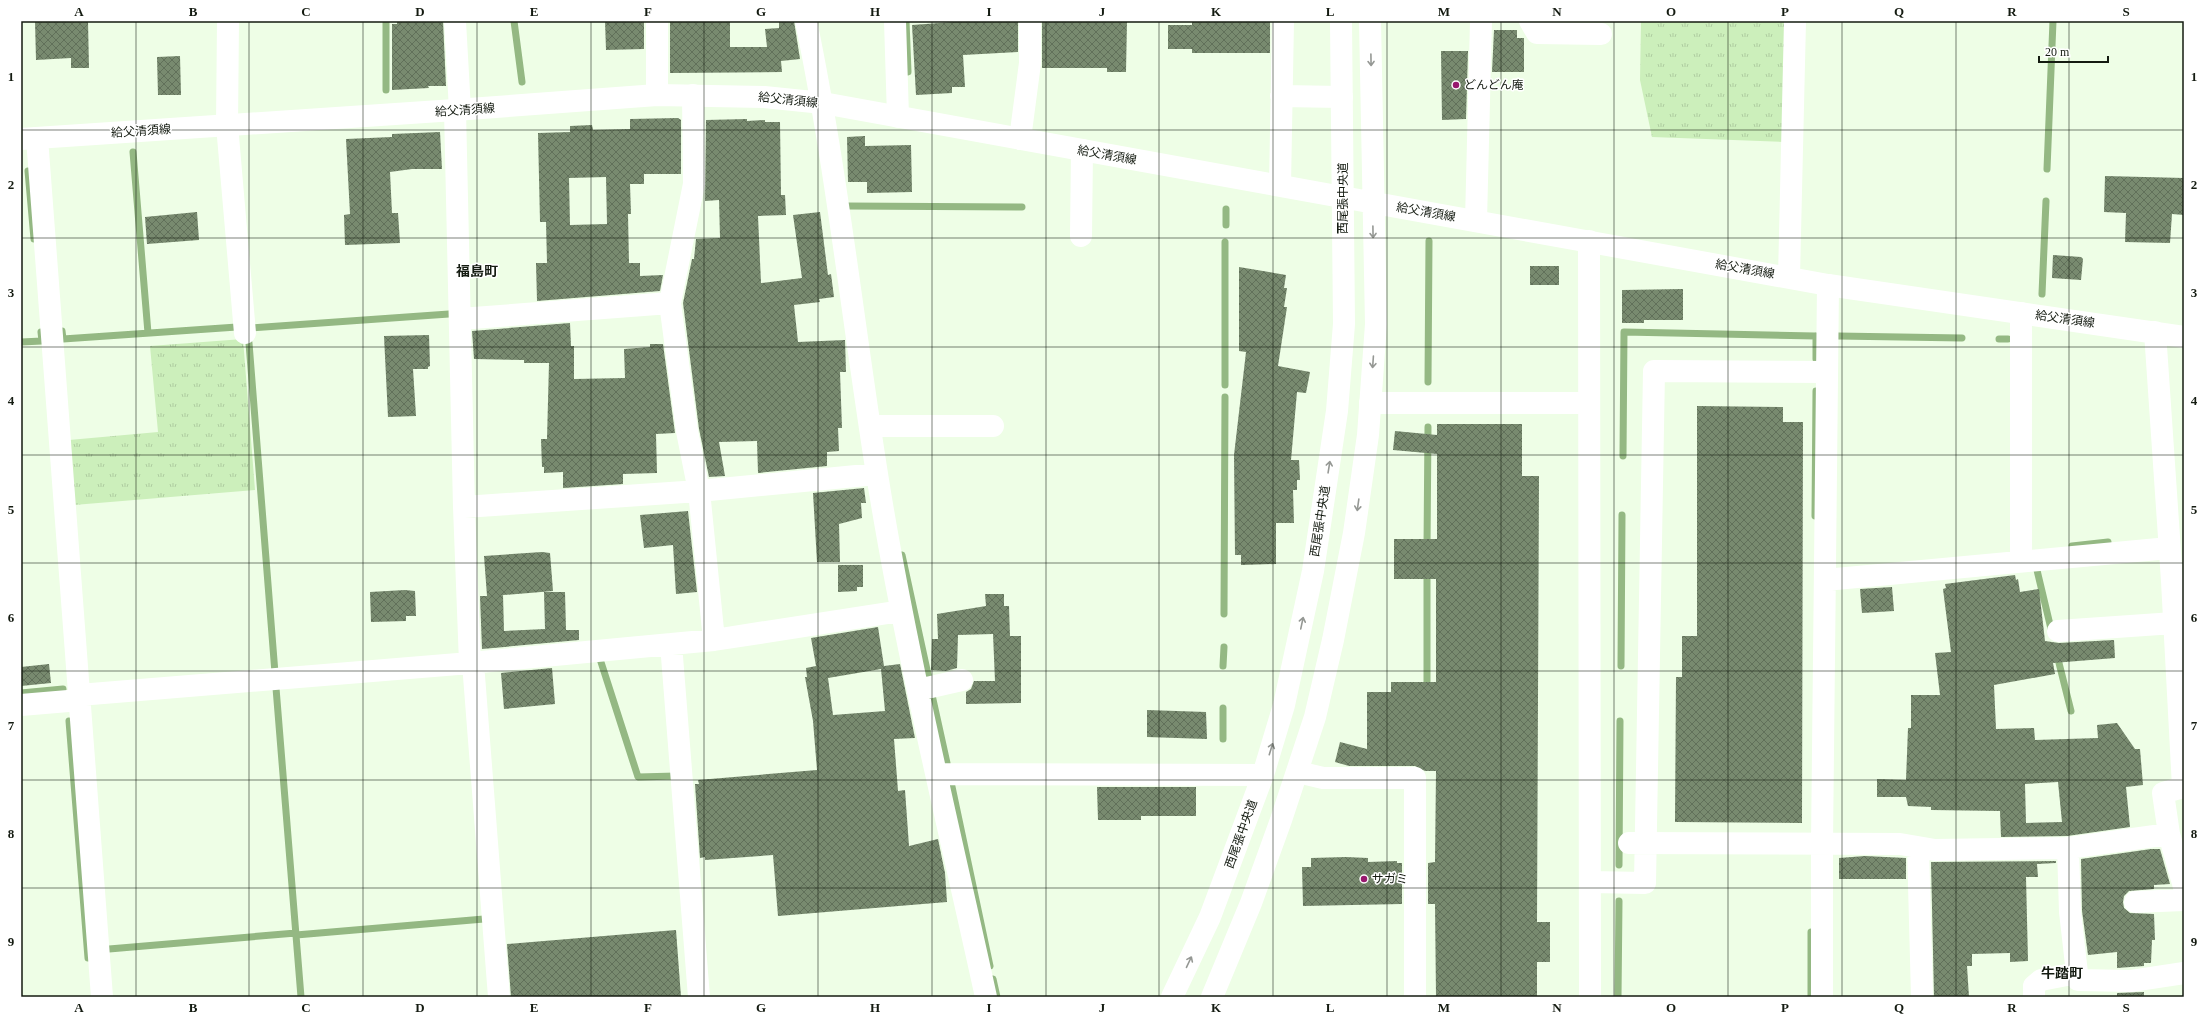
<svg xmlns="http://www.w3.org/2000/svg" width="2205" height="1018" font-family="'Times New Roman','Noto Sans JP',serif">
	<style>
		.grass { fill: url(#grass-tufts) }
		.lines { fill: none; stroke-linecap: round; stroke-linejoin: round }
		.stream { stroke: #94b883; stroke-width: 7 }
		.building { fill: url(#building-cross-hatch); fill-rule: evenodd }
		.minor { stroke: #fff; stroke-width: 22 }
		.major { stroke: #fff; stroke-width: 22 }
		.oneway { stroke: #959894 }
		.grid { fill: none; stroke: #141b11; stroke-width: 1; stroke-opacity: 0.55 }
		.poi-dot { fill: #98186e; stroke: #fff; stroke-width: 1.5 }
		.labels { text-anchor: middle; dominant-baseline: central; stroke-width: 3; stroke-linejoin: round; paint-order: stroke }
		.poi-label { font-size: 12px; fill: #141b11; stroke: #fff; text-anchor: start }
		.street-label { font-size: 12px; fill: #141b11; stroke: #fff }
		.quarter-label { font-size: 14px; font-weight: bold; fill: #141b11; stroke: #fff }
		.neatline { fill: none; stroke: #141b11; stroke-width: 1.5 }
		.grid-label { font-size: 13px; text-anchor: middle; font-weight: bold; fill: #141b11 }
	</style>
	<defs>
		<pattern id="grass-tufts" width="24" height="20" patternUnits="userSpaceOnUse"><rect width="24" height="20" fill="#ccefbb"/><path d="M3 7l-1-3M5 7V3M7 7l1-3M15 17l-1-3M17 17v-4M19 17l1-3" fill="none" stroke="#aecca0"/></pattern>
		<pattern id="building-cross-hatch" width="8" height="8" patternUnits="userSpaceOnUse"><rect width="8" height="8" fill="#788a6f"/><path d="M0 0l8 8M0 8l8-8" fill="none" stroke="#61705a"/></pattern>
	</defs>
	<rect width="100%" height="100%" fill="#eefee6"/>
	<path class="grass" d="M 1641,21 L 1788,21 L 1784,142 L 1652,137 L 1640,80 Z
		M 243,339 L 255,490 L 74,505 L 69,440 L 158,432 L 150,346 Z"/>
	<g class="lines">
		<path class="stream" d="M 386,21 L 386,90
			M 514,21 L 522,82
			M 906,21 L 908,72
			M 133,152 L 148,333
			M 2047,169 L 2053,21
			M 28,171 L 34,239
			M 847,206 L 1022,207
			M 1226,225 L 1226,209
			M 2042,294 L 2046,201
			M 250,326 L 250,328 L 449,314
			M 62,331 L 63,339 L 237,327
			M 1838,336 L 1962,338
			M 1999,339 L 2008,339
			M 21,342 L 42,341 L 41,332
			M 249,343 L 275,673
			M 1816,359 L 1816,336
			M 1428,382 L 1429,241
			M 1225,385 L 1225,242
			M 1623,456 L 1624,332 L 1815,336
			M 1815,516 L 1816,391
			M 2072,546 L 2108,542
			M 1427,547 L 1428,427
			M 902,555 L 929,679
			M 2033,567 L 2036,566 L 2052,633
			M 1224,614 L 1225,397
			M 2057,655 L 2071,711
			M 600,659 L 638,777 L 676,776 L 676,780
			M 1223,666 L 1224,647
			M 1621,666 L 1622,515
			M 276,688 L 301,997
			M 1427,691 L 1427,569
			M 21,693 L 63,689
			M 932,695 L 947,763
			M 69,721 L 88,958
			M 1223,739 L 1223,708
			M 951,782 L 990,966
			M 1619,865 L 1620,721
			M 296,935 L 484,919
			M 109,949 L 296,933
			M 993,979 L 997,997
			M 1618,997 L 1619,901
			M 1811,997 L 1811,932"/>
	</g>
	<path class="building" d="M 35,21 L 88,21 L 89,68 L 71,68 L 71,58 L 36,60 Z
		M 397,21 L 443,21 L 446,86 L 428,86 L 429,88 L 392,90 L 392,24 L 397,24 Z
		M 605,21 L 644,21 L 644,49 L 606,50 Z
		M 670,21 L 730,21 L 730,47 L 767,47 L 765,29 L 779,28 L 779,21 L 794,21 L 800,59 L 781,61 L 782,72 L 670,73 Z
		M 967,21 L 1018,21 L 1018,52 L 963,55 L 965,87 L 952,87 L 952,93 L 916,95 L 912,25 Z
		M 1042,21 L 1127,21 L 1126,72 L 1107,72 L 1107,68 L 1042,68 Z
		M 1192,21 L 1270,21 L 1270,53 L 1192,53 L 1192,49 L 1168,49 L 1168,25 L 1192,25 Z
		M 1494,30 L 1517,30 L 1517,38 L 1524,38 L 1524,72 L 1492,72 Z
		M 1441,51 L 1468,51 L 1466,119 L 1442,120 Z
		M 180,56 L 181,95 L 158,95 L 157,57 Z
		M 678,118 L 681,120 L 681,174 L 644,174 L 644,184 L 630,184 L 631,214 L 628,214 L 629,263 L 640,263 L 640,276 L 663,275 L 660,291 L 537,301 L 536,263 L 547,263 L 546,222 L 540,222 L 538,133 L 570,132 L 570,126 L 592,125 L 593,130 L 630,129 L 630,119 ZM 606,177 L 607,224 L 570,225 L 569,178 Z
		M 747,119 L 747,121 L 765,120 L 765,122 L 780,122 L 781,195 L 785,195 L 786,215 L 758,216 L 761,283 L 802,278 L 793,215 L 820,212 L 828,275 L 831,274 L 834,297 L 819,299 L 820,302 L 794,305 L 798,342 L 845,340 L 846,372 L 840,372 L 842,428 L 838,428 L 839,451 L 827,452 L 827,466 L 758,473 L 757,441 L 719,442 L 725,476 L 709,477 L 699,429 L 683,303 L 692,259 L 694,259 L 696,239 L 720,238 L 719,200 L 705,201 L 706,120 Z
		M 440,132 L 442,169 L 412,169 L 390,172 L 392,213 L 398,213 L 400,243 L 345,245 L 344,215 L 350,214 L 346,139 L 392,137 L 392,134 Z
		M 865,136 L 865,146 L 911,145 L 912,192 L 867,193 L 867,182 L 848,182 L 847,137 Z
		M 2105,176 L 2184,178 L 2184,215 L 2172,214 L 2170,243 L 2125,242 L 2126,213 L 2104,212 Z
		M 197,212 L 199,240 L 147,244 L 145,217 Z
		M 2053,255 L 2081,257 L 2083,259 L 2081,280 L 2052,278 Z
		M 1530,266 L 1559,266 L 1559,285 L 1530,285 Z
		M 1239,267 L 1286,275 L 1284,288 L 1287,288 L 1284,307 L 1287,307 L 1278,366 L 1310,372 L 1306,393 L 1297,392 L 1291,460 L 1299,460 L 1300,480 L 1297,480 L 1297,490 L 1293,490 L 1294,523 L 1276,523 L 1276,564 L 1241,565 L 1241,555 L 1235,555 L 1234,455 L 1246,352 L 1239,351 Z
		M 1683,289 L 1683,320 L 1644,320 L 1644,323 L 1622,323 L 1622,290 Z
		M 570,323 L 571,346 L 574,346 L 574,379 L 625,378 L 624,349 L 650,347 L 650,344 L 663,344 L 675,433 L 656,434 L 657,473 L 623,474 L 623,484 L 563,488 L 563,472 L 544,473 L 544,467 L 542,467 L 541,439 L 547,439 L 549,363 L 524,363 L 524,360 L 474,359 L 472,331 Z
		M 429,335 L 430,366 L 428,367 L 428,369 L 413,369 L 416,416 L 388,417 L 384,336 Z
		M 1697,406 L 1783,407 L 1783,422 L 1803,422 L 1802,823 L 1675,822 L 1676,677 L 1682,677 L 1682,636 L 1697,636 Z
		M 1437,424 L 1522,424 L 1522,476 L 1539,476 L 1537,922 L 1550,922 L 1550,962 L 1537,962 L 1537,997 L 1436,997 L 1435,904 L 1428,904 L 1428,863 L 1435,862 L 1436,771 L 1425,771 L 1415,766 L 1349,766 L 1335,762 L 1340,742 L 1367,749 L 1367,692 L 1391,692 L 1391,682 L 1436,682 L 1436,579 L 1394,579 L 1394,539 L 1437,539 L 1437,454 L 1393,450 L 1395,431 L 1437,435 Z
		M 864,488 L 866,503 L 861,503 L 862,518 L 839,524 L 840,562 L 817,562 L 813,493 Z
		M 688,511 L 697,592 L 676,594 L 673,545 L 644,548 L 640,515 Z
		M 542,552 L 550,553 L 553,591 L 491,596 L 503,595 L 504,631 L 545,629 L 544,592 L 565,592 L 566,630 L 579,630 L 579,640 L 482,649 L 480,596 L 487,596 L 484,556 Z
		M 838,565 L 863,565 L 863,587 L 857,587 L 857,591 L 838,592 Z
		M 2015,575 L 2016,580 L 2018,579 L 2020,592 L 2039,589 L 2045,641 L 2059,643 L 2114,640 L 2115,658 L 2053,663 L 2055,674 L 1994,685 L 1996,729 L 2034,728 L 2035,740 L 2098,738 L 2097,725 L 2117,723 L 2135,749 L 2140,749 L 2143,785 L 2126,787 L 2130,827 L 2067,836 L 2001,837 L 2000,811 L 1931,810 L 1931,807 L 1908,806 L 1906,797 L 1877,797 L 1877,779 L 1906,780 L 1908,728 L 1911,728 L 1911,695 L 1940,695 L 1935,653 L 1951,652 L 1943,589 L 1946,588 L 1945,584 ZM 2058,782 L 2062,822 L 2026,823 L 2025,784 Z
		M 1892,587 L 1894,611 L 1862,613 L 1860,589 Z
		M 405,590 L 415,591 L 416,616 L 406,616 L 406,621 L 371,622 L 370,592 Z
		M 985,594 L 1004,594 L 1004,606 L 1009,606 L 1010,636 L 1021,636 L 1021,703 L 966,704 L 966,692 L 971,689 L 974,681 L 995,681 L 993,634 L 958,635 L 957,668 L 946,671 L 931,670 L 932,639 L 938,639 L 937,614 L 986,606 Z
		M 878,627 L 884,666 L 900,664 L 915,738 L 894,739 L 898,791 L 905,790 L 909,846 L 938,839 L 945,873 L 947,902 L 778,916 L 773,855 L 705,860 L 705,857 L 700,858 L 695,784 L 699,784 L 698,780 L 817,770 L 813,721 L 805,677 L 807,677 L 806,668 L 816,666 L 811,638 ZM 881,669 L 885,711 L 833,715 L 828,678 Z
		M 49,664 L 51,683 L 21,686 L 21,667 Z
		M 552,668 L 555,704 L 504,709 L 501,673 Z
		M 1147,710 L 1206,712 L 1207,739 L 1147,737 Z
		M 1097,787 L 1196,787 L 1196,816 L 1141,816 L 1141,820 L 1098,820 Z
		M 2151,849 L 2160,849 L 2170,884 L 2154,885 L 2154,889 L 2129,891 L 2124,896 L 2123,902 L 2124,908 L 2130,913 L 2154,914 L 2155,940 L 2152,940 L 2151,963 L 2144,963 L 2144,966 L 2117,968 L 2117,952 L 2088,955 L 2082,911 L 2081,859 Z
		M 1865,856 L 1906,858 L 1906,879 L 1839,879 L 1839,858 Z
		M 1346,857 L 1368,858 L 1368,862 L 1397,861 L 1397,863 L 1402,863 L 1402,904 L 1303,906 L 1302,867 L 1311,867 L 1311,858 Z
		M 2056,861 L 2056,863 L 2037,864 L 2038,877 L 2026,877 L 2028,961 L 2010,962 L 2010,953 L 1972,954 L 1972,966 L 1967,966 L 1969,997 L 1934,997 L 1931,862 Z
		M 676,930 L 681,997 L 511,997 L 507,944 Z
		M 2144,992 L 2144,997 L 2117,997 L 2117,993 Z"/>
	<g class="lines">
		<path class="minor" d="M 228,21 L 227,125 L 245,333
			M 455,21 L 460,110
			M 657,21 L 657,95
			M 806,21 C 837,171 853,323 877,474 C 905,650 948,823 986,997
			M 895,21 L 898,117
			M 1530,21 L 1537,33 L 1601,34
			M 693,95 L 694,184 L 670,303 L 687,431 L 699,491 L 714,640
			M 1281,96 L 1342,97
			M 455,110 L 464,507 L 470,663
			M 37,138 L 102,997
			M 1020,139 L 1030,63 L 1030,21
			M 1280,185 L 1283,21
			M 1476,221 L 1481,21
			M 1081,236 L 1082,150
			M 1589,241 L 1590,997
			M 1789,277 L 1795,21
			M 2021,313 L 2021,560
			M 460,319 L 670,303
			M 2155,332 L 2172,581 L 2183,787 L 2163,793 L 2169,834 L 2184,887
			M 1370,403 L 1589,403
			M 871,426 L 993,426
			M 464,507 L 699,491 L 877,474
			M 1825,580 L 2169,548
			M 2058,631 L 2174,623
			M 671,644 L 699,997
			M 473,663 L 499,997
			M 918,690 L 962,680
			M 79,695 L 470,663 L 714,640 L 901,611
			M 21,705 L 80,700
			M 1298,772 L 1323,778 L 1415,778 L 1415,997
			M 937,774 L 1263,775
			M 1629,843 L 1900,844 L 1935,850 L 2068,848 L 2169,834
			M 1918,847 L 1922,997
			M 2068,848 L 2070,912 L 2077,973
			M 1590,882 L 1645,883 L 1654,371 L 1827,372
			M 2135,902 L 2184,900
			M 1822,997 L 1822,844 L 1828,285
			M 2034,997 L 2034,986 L 2041,980 L 2077,973 L 2078,980 L 2131,981 L 2184,973"/>
		<path class="major" d="M 21,139 L 455,110 L 657,95 L 764,97 L 823,103 L 1828,285 L 2184,337
			M 1172,997 L 1210,917 L 1263,775 L 1284,705 L 1313,571 L 1337,411 L 1344,324 L 1341,21
			M 1212,997 L 1251,903 L 1281,820 L 1315,717 L 1333,640 L 1354,533 L 1368,435 L 1376,324 L 1370,21"/>
	</g>
	<defs><path id="oneway-shaft" d="M-6 0H5M1.5-3L5.5 0L1.5 3" fill="none" stroke-width="1.6" stroke-linecap="round" stroke-linejoin="round"/></defs>
	<g class="oneway">
		<use href="#oneway-shaft" transform="translate(1371 60) rotate(89)"/>
		<use href="#oneway-shaft" transform="translate(1373 232) rotate(89)"/>
		<use href="#oneway-shaft" transform="translate(1373 362) rotate(94)"/>
		<use href="#oneway-shaft" transform="translate(1329 467) rotate(-81)"/>
		<use href="#oneway-shaft" transform="translate(1358 505) rotate(98)"/>
		<use href="#oneway-shaft" transform="translate(1302 623) rotate(-78)"/>
		<use href="#oneway-shaft" transform="translate(1271 749) rotate(-73)"/>
		<use href="#oneway-shaft" transform="translate(1189 962) rotate(-65)"/>
	</g>
	<path class="grid" d="M 136,21 L 136,997M 249,21 L 249,997M 363,21 L 363,997M 477,21 L 477,997M 591,21 L 591,997M 704,21 L 704,997M 818,21 L 818,997M 932,21 L 932,997M 1046,21 L 1046,997M 1159,21 L 1159,997M 1273,21 L 1273,997M 1387,21 L 1387,997M 1501,21 L 1501,997M 1614,21 L 1614,997M 1728,21 L 1728,997M 1842,21 L 1842,997M 1956,21 L 1956,997M 2069,21 L 2069,997M 21,130 L 2184,130M 21,238 L 2184,238M 21,347 L 2184,347M 21,455 L 2184,455M 21,563 L 2184,563M 21,671 L 2184,671M 21,780 L 2184,780M 21,888 L 2184,888"/>
	<g class="poi-dot">
		<circle cx="1456" cy="85" r="4"/>
		<circle cx="1364" cy="879" r="4"/>
	</g>
	<g class="labels">
		<g class="poi-label">
			<text x="1464" y="85">どんどん庵</text>
			<text x="1372" y="879">サガミ</text>
		</g>
		<g class="street-label">
			<text transform="translate(788 100) rotate(6)">給父清須線</text>
			<text transform="translate(465 110) rotate(-4)">給父清須線</text>
			<text transform="translate(141 131) rotate(-4)">給父清須線</text>
			<text transform="translate(1107 155) rotate(10)">給父清須線</text>
			<text transform="translate(1343 198) rotate(-90)">西尾張中央道</text>
			<text transform="translate(1426 212) rotate(10)">給父清須線</text>
			<text transform="translate(1745 269) rotate(10)">給父清須線</text>
			<text transform="translate(2065 319) rotate(8)">給父清須線</text>
			<text transform="translate(1320 521) rotate(-81)">西尾張中央道</text>
			<text transform="translate(1241 834) rotate(-70)">西尾張中央道</text>
		</g>
		<g class="quarter-label">
			<text x="477" y="271">福島町</text>
			<text x="2062" y="973">牛踏町</text>
		</g>
	</g>
	<rect width="2205" height="1018" fill="none" stroke="#ffffff" stroke-width="44"/>
	<path d="M2039 56v6h69v-6" fill="none" stroke="#141b11" stroke-width="2"/>
	<text x="2045" y="56" font-size="12" fill="#141b11" stroke="#ffffff" stroke-width="3" paint-order="stroke">20 m</text>
	<rect x="22" y="22" width="2161" height="974" class="neatline"/>
	<g class="grid-label">
		<text x="79" y="16">A</text>
		<text x="193" y="16">B</text>
		<text x="306" y="16">C</text>
		<text x="420" y="16">D</text>
		<text x="534" y="16">E</text>
		<text x="648" y="16">F</text>
		<text x="761" y="16">G</text>
		<text x="875" y="16">H</text>
		<text x="989" y="16">I</text>
		<text x="1102" y="16">J</text>
		<text x="1216" y="16">K</text>
		<text x="1330" y="16">L</text>
		<text x="1444" y="16">M</text>
		<text x="1557" y="16">N</text>
		<text x="1671" y="16">O</text>
		<text x="1785" y="16">P</text>
		<text x="1899" y="16">Q</text>
		<text x="2012" y="16">R</text>
		<text x="2126" y="16">S</text>
		<text x="11" y="81">1</text>
		<text x="2194" y="81">1</text>
		<text x="11" y="189">2</text>
		<text x="2194" y="189">2</text>
		<text x="11" y="297">3</text>
		<text x="2194" y="297">3</text>
		<text x="11" y="405">4</text>
		<text x="2194" y="405">4</text>
		<text x="11" y="514">5</text>
		<text x="2194" y="514">5</text>
		<text x="11" y="622">6</text>
		<text x="2194" y="622">6</text>
		<text x="11" y="730">7</text>
		<text x="2194" y="730">7</text>
		<text x="11" y="838">8</text>
		<text x="2194" y="838">8</text>
		<text x="11" y="946">9</text>
		<text x="2194" y="946">9</text>
		<text x="79" y="1012">A</text>
		<text x="193" y="1012">B</text>
		<text x="306" y="1012">C</text>
		<text x="420" y="1012">D</text>
		<text x="534" y="1012">E</text>
		<text x="648" y="1012">F</text>
		<text x="761" y="1012">G</text>
		<text x="875" y="1012">H</text>
		<text x="989" y="1012">I</text>
		<text x="1102" y="1012">J</text>
		<text x="1216" y="1012">K</text>
		<text x="1330" y="1012">L</text>
		<text x="1444" y="1012">M</text>
		<text x="1557" y="1012">N</text>
		<text x="1671" y="1012">O</text>
		<text x="1785" y="1012">P</text>
		<text x="1899" y="1012">Q</text>
		<text x="2012" y="1012">R</text>
		<text x="2126" y="1012">S</text>
	</g>
</svg>
